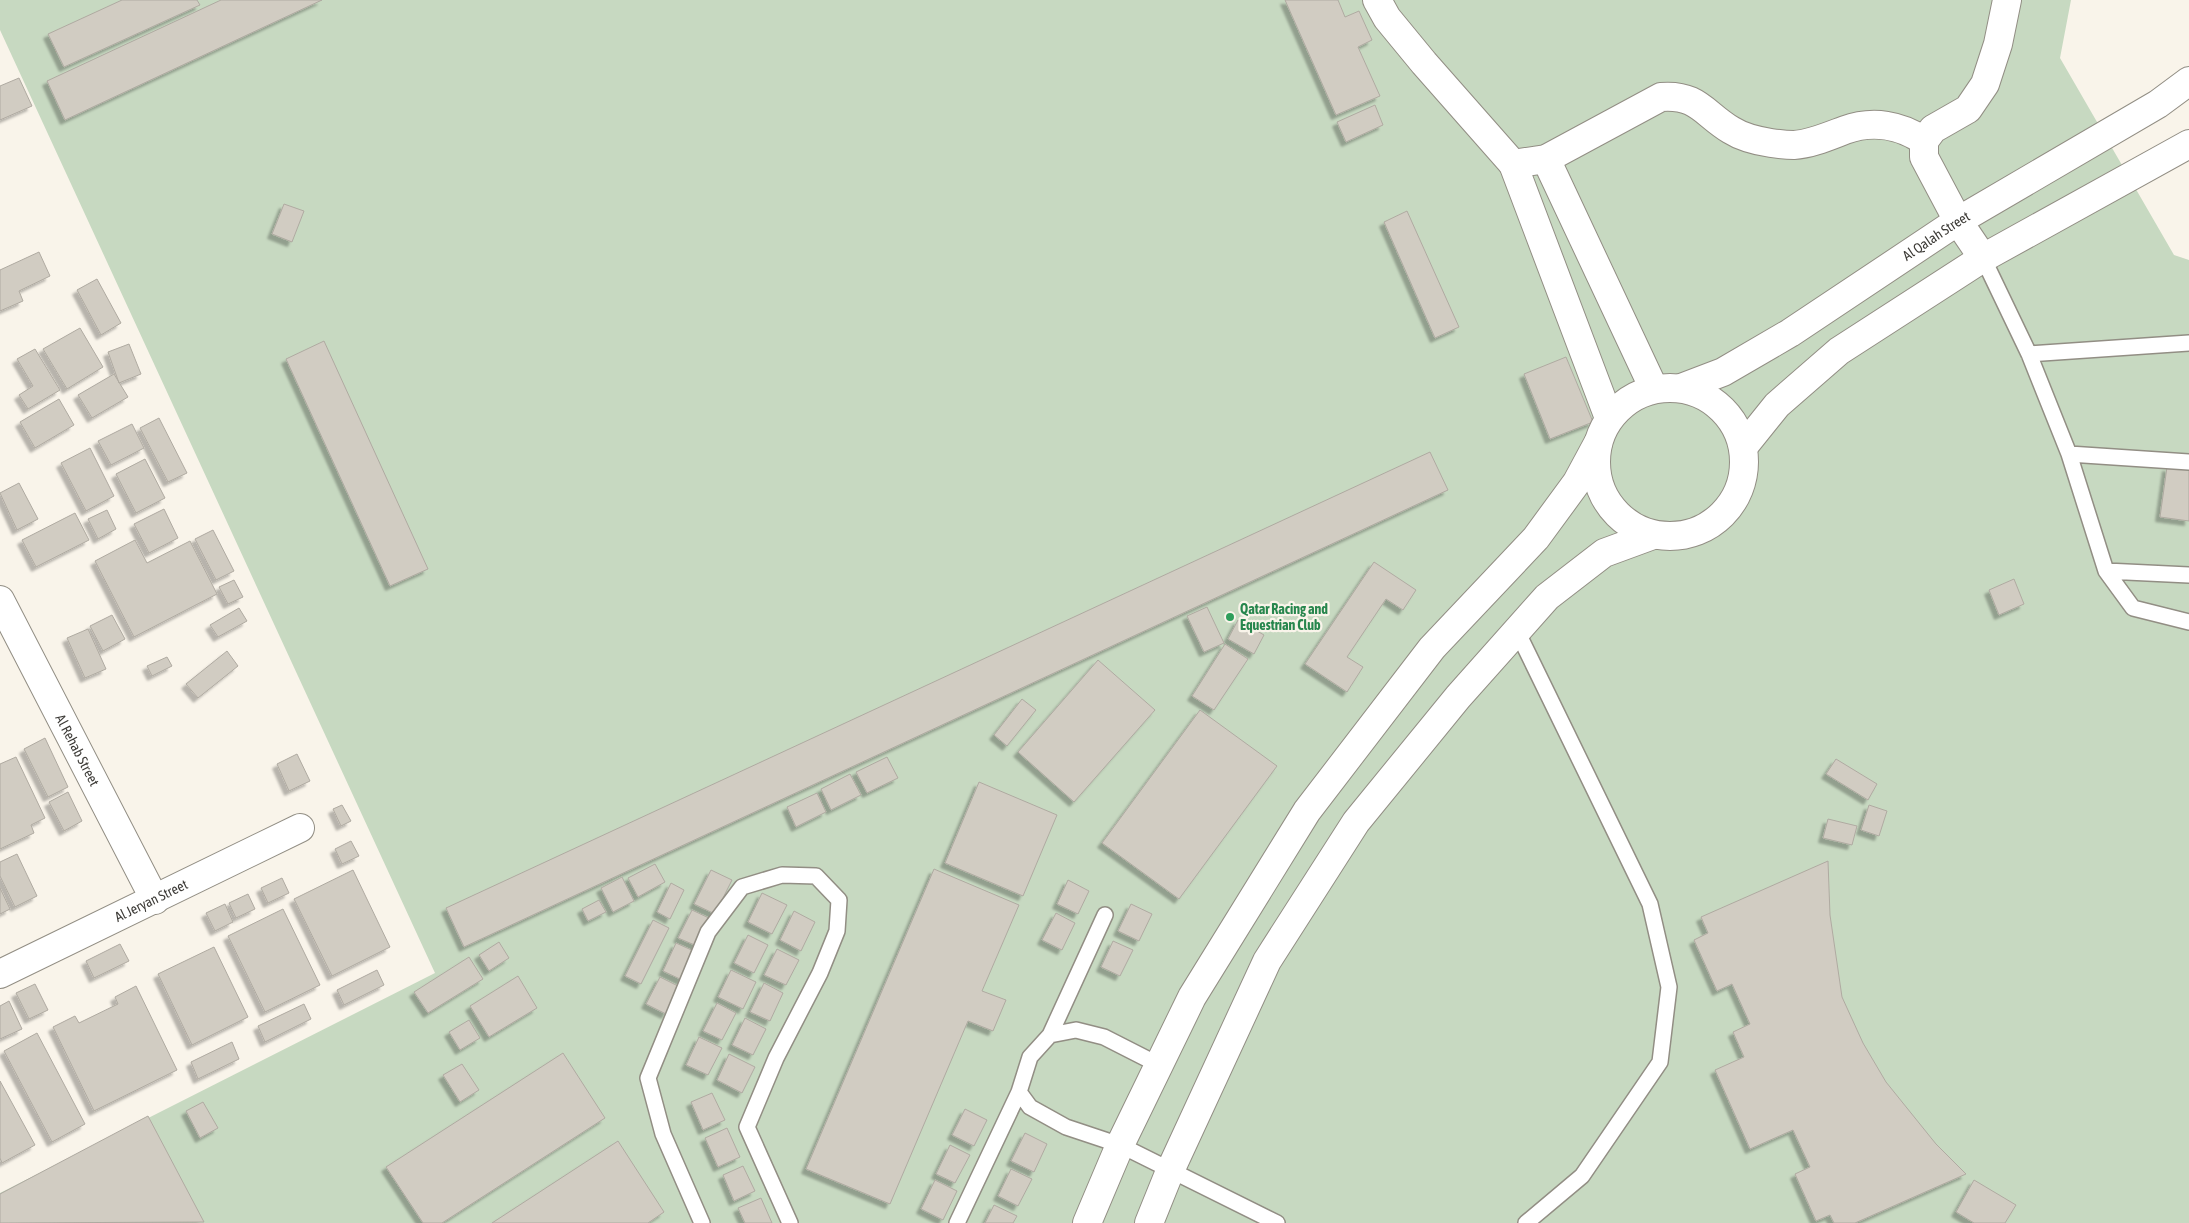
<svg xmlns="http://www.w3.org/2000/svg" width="2189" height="1223" font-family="'Asap Condensed',sans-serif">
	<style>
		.green { fill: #c7d9c1 }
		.building { fill: #d1ccc2; stroke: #afaaa1; filter: url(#shadow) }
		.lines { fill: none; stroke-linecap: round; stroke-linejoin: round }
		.service-casing { stroke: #928e84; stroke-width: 18 }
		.minor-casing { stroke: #928e84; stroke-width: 30 }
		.service { stroke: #fff; stroke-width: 15 }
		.minor { stroke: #fff; stroke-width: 28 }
		.leisure-dot { fill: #2e9e5b; stroke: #f9f4ea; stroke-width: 2 }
		.labels { text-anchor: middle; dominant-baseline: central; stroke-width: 4.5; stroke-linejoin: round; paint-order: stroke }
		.street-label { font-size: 14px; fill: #3d3b37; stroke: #f9f4ea }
		.leisure-label { font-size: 14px; font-weight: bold; fill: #27864d; stroke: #f9f4ea; text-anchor: start }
	</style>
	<defs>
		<filter id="shadow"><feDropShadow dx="-4.5" dy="4.5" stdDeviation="1" flood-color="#0004"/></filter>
	</defs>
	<rect width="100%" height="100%" fill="#f9f4ea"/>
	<path class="green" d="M 0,0 L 2071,0 L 2060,58 L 2174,255 L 2189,260 L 2189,1223 L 0,1223 L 0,1193 L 435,973 L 0,30 Z"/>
	<path class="building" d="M 122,0 L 197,0 L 200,5 L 64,67 L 48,34 Z
		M 221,0 L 322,0 L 65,120 L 47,81 Z
		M 1285,0 L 1338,0 L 1345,17 L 1359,11 L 1372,40 L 1358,47 L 1380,96 L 1336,115 Z
		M 19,78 L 32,106 L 0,120 L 0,86 Z
		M 1375,105 L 1383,125 L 1346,142 L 1337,122 Z
		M 284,204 L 304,211 L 292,242 L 272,234 Z
		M 1407,211 L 1459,327 L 1435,338 L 1384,222 Z
		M 39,252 L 50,276 L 19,291 L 23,301 L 0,311 L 0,270 Z
		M 97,279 L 121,323 L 101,335 L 77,290 Z
		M 80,328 L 103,367 L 67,389 L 43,349 Z
		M 324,341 L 428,569 L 390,586 L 286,359 Z
		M 129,344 L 141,374 L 119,383 L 108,352 Z
		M 35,349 L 60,390 L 28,409 L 19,395 L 33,386 L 17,359 Z
		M 1566,357 L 1593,422 L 1550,439 L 1524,374 Z
		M 114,374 L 128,397 L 92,418 L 78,395 Z
		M 59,399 L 74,425 L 35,448 L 20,422 Z
		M 159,418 L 187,473 L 168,482 L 140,428 Z
		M 132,424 L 144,448 L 111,465 L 98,441 Z
		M 90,448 L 114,496 L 86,511 L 61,463 Z
		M 1430,452 L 1448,490 L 464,947 L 446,908 Z
		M 145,459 L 165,498 L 136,513 L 116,474 Z
		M 2167,467 L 2189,470 L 2189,521 L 2160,517 Z
		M 19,483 L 38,519 L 17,530 L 0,493 Z
		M 164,509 L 178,538 L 149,553 L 134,524 Z
		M 107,510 L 116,529 L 98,539 L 88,519 Z
		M 75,513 L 89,540 L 36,567 L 22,540 Z
		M 213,530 L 234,571 L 216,580 L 195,539 Z
		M 135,540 L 147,563 L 190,541 L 217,594 L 134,637 L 95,561 Z
		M 1374,562 L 1416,590 L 1403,610 L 1386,599 L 1347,657 L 1363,667 L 1347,692 L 1305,664 Z
		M 2014,579 L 2024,604 L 1999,615 L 1989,590 Z
		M 234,580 L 243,597 L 228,604 L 219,587 Z
		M 1207,607 L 1224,643 L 1204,652 L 1187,616 Z
		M 239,608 L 247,621 L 218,637 L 210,625 Z
		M 112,615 L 125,639 L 103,651 L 90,626 Z
		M 1238,620 L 1264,635 L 1254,654 L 1228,639 Z
		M 88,629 L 106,669 L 85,678 L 67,638 Z
		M 1225,644 L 1248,659 L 1214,710 L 1192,696 Z
		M 227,651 L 238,666 L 198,698 L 186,684 Z
		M 167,657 L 172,666 L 152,676 L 147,666 Z
		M 1098,660 L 1155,710 L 1074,802 L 1018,752 Z
		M 1022,699 L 1036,710 L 1007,746 L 994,735 Z
		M 1200,710 L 1277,766 L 1179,899 L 1102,843 Z
		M 45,738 L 68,787 L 48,797 L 24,749 Z
		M 297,754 L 310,781 L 289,791 L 277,764 Z
		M 16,757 L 45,818 L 31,825 L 34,833 L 0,849 L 0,764 Z
		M 887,757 L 898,778 L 867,793 L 856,772 Z
		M 1836,759 L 1877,784 L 1868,800 L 1826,774 Z
		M 850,774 L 861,795 L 831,810 L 821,789 Z
		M 979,782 L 1057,815 L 1023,896 L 945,863 Z
		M 68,792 L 82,821 L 64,831 L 49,802 Z
		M 817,793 L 826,812 L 796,827 L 787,807 Z
		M 342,805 L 351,821 L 341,826 L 333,809 Z
		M 1869,805 L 1887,811 L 1879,836 L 1861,830 Z
		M 1828,819 L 1857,826 L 1852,845 L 1823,838 Z
		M 351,841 L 359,856 L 342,864 L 335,849 Z
		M 17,854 L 37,896 L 15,907 L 0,876 L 0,862 Z
		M 1828,861 L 1830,915 L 1842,997 L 1863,1043 L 1886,1082 L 1936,1144 L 1966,1174 L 1855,1223 L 1834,1223 L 1830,1215 L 1816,1221 L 1795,1174 L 1810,1167 L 1793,1130 L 1750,1149 L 1715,1070 L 1744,1057 L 1733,1032 L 1750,1024 L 1732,984 L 1717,991 L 1694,940 L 1708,933 L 1701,917 Z
		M 655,864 L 665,882 L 638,897 L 628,878 Z
		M 934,869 L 1019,905 L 982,991 L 1006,1000 L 993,1031 L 968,1021 L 890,1204 L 806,1169 Z
		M 353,870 L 390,947 L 332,976 L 294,899 Z
		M 711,870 L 732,880 L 715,914 L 694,904 Z
		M 622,877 L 634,901 L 613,912 L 601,888 Z
		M 282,878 L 289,893 L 268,903 L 261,888 Z
		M 1068,880 L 1089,891 L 1078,914 L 1057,904 Z
		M 671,883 L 684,890 L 670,919 L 657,912 Z
		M 0,888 L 10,909 L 0,914 Z
		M 762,893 L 787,905 L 772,934 L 748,922 Z
		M 248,894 L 255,909 L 236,918 L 229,903 Z
		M 599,900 L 606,912 L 588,921 L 582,909 Z
		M 225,904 L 233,922 L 215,931 L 206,913 Z
		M 1131,904 L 1152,914 L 1139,941 L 1118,931 Z
		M 283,909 L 320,985 L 265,1012 L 228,936 Z
		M 692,910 L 711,919 L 697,946 L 678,938 Z
		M 794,911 L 815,922 L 801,951 L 780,940 Z
		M 1056,913 L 1075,923 L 1062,950 L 1042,940 Z
		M 653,920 L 669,928 L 641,984 L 625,976 Z
		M 748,935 L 768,945 L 754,973 L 734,963 Z
		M 1113,941 L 1133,950 L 1120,976 L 1101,967 Z
		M 499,942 L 509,958 L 489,971 L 479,955 Z
		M 676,943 L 696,952 L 682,980 L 663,971 Z
		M 120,944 L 129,961 L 94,978 L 86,961 Z
		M 214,947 L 248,1017 L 192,1045 L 158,974 Z
		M 777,949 L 799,960 L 786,985 L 764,975 Z
		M 469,957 L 483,979 L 428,1013 L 414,992 Z
		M 377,970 L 384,985 L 344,1005 L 337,990 Z
		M 731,970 L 756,982 L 743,1009 L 718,997 Z
		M 518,976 L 537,1008 L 489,1037 L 470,1006 Z
		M 660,977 L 680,987 L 666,1014 L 646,1004 Z
		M 764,983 L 783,993 L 770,1021 L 750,1012 Z
		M 35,984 L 48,1010 L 29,1019 L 16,993 Z
		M 136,986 L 177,1070 L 94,1111 L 53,1027 L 75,1016 L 79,1023 L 118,1004 L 115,997 Z
		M 9,1001 L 22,1029 L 0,1039 L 0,1006 Z
		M 717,1003 L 736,1013 L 722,1040 L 703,1031 Z
		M 304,1004 L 311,1019 L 265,1042 L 258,1026 Z
		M 745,1018 L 766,1029 L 753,1055 L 732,1045 Z
		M 469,1020 L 480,1038 L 460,1050 L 449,1032 Z
		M 37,1033 L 85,1124 L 52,1142 L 4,1051 Z
		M 699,1037 L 722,1048 L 708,1075 L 686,1065 Z
		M 232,1042 L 239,1059 L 198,1079 L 191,1062 Z
		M 563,1053 L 605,1118 L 442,1223 L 423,1223 L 386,1167 Z
		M 729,1054 L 755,1067 L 742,1093 L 717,1080 Z
		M 462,1064 L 479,1090 L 460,1102 L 443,1075 Z
		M 0,1081 L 35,1145 L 2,1163 L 0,1158 Z
		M 712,1093 L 725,1120 L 703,1130 L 691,1102 Z
		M 203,1102 L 218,1128 L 200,1138 L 186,1111 Z
		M 965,1109 L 987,1120 L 974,1146 L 952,1135 Z
		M 148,1116 L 204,1222 L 0,1223 L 0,1194 Z
		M 727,1128 L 740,1157 L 718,1167 L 705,1138 Z
		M 1025,1133 L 1047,1144 L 1034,1172 L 1011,1161 Z
		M 618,1141 L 664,1212 L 648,1223 L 492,1223 Z
		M 950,1145 L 970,1155 L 955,1183 L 936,1174 Z
		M 743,1166 L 755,1191 L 734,1201 L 723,1175 Z
		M 1011,1169 L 1032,1179 L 1018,1206 L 998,1196 Z
		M 935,1180 L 957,1191 L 943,1220 L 921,1209 Z
		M 1974,1180 L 2016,1205 L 2005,1223 L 1974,1223 L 1956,1212 Z
		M 761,1198 L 772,1223 L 745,1223 L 738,1208 Z
		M 994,1205 L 1017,1216 L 1013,1223 L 985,1223 Z"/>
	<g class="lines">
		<defs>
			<path id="service" d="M 1983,258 L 2029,354 L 2069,454 L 2106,571 L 2133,608 L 2189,622
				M 2029,354 L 2189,343
				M 2069,454 L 2189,462
				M 2106,571 L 2189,575
				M 1517,631 L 1650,904 L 1669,987 L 1660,1062 L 1582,1176 L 1526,1223
				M 1050,1035 L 1105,915
				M 1159,1065 L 1104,1037 L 1076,1030 L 1050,1035 L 1030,1057 L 1019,1092 L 1030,1107 L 1066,1127 L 1120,1145 L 1277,1223
				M 702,1223 L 663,1134 L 648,1078 L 708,932 L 742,887 L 782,875 L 816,876 L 839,900 L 837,931 L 820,973 L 776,1058 L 747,1127 L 790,1223
				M 957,1223 L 1019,1092"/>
			<g id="minor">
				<path d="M 1377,0 L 1387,18 L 1424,63 L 1513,164 L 1546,159 L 1661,97 C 1698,94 1704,114 1731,130 C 1742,137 1758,141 1771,143 C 1778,144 1786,145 1794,145 C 1811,144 1829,136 1845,130 C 1873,120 1901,125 1924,141"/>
				<path d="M 1546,159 L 1654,389"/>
				<path d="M 1513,164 L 1609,418"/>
				<path d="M 1983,258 L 1958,221 L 1924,157 L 1924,141 L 1933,129 L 1968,109 L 1985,84 L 1998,44 L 2007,0"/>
				<path id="s1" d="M 1681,388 L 1723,372 L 1790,333 L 1958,221 L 2158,104 L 2189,81"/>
				<circle cx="1670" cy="462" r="74"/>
				<path d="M 1744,446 L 1777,405 L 1839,351 L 1983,258 L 2189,144"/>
				<path id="s2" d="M 0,600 L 155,900"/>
				<path id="s3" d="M 0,974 L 300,828"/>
				<path d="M 1087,1223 L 1120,1145 L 1192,997 L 1307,811 L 1432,648 L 1536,538 L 1577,482 L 1598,443"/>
				<path d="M 1149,1223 L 1170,1171 L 1267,961 L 1356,822 L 1458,697 L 1547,597 L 1604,553 L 1653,535"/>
			</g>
		</defs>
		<use href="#service" class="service-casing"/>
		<use href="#minor" class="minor-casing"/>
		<use href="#service" class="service"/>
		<use href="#minor" class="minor"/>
	</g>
	<circle class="leisure-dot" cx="1230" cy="617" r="5"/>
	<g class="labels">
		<g class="street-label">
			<text stroke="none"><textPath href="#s1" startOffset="298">Al Qalah Street</textPath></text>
			<text stroke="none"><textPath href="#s2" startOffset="169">Al Rehab Street</textPath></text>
			<text stroke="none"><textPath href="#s3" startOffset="168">Al Jeryan Street</textPath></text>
		</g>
		<g class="leisure-label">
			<text x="1240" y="609">Qatar Racing and<tspan x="1240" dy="16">Equestrian Club</tspan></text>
		</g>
	</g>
</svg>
